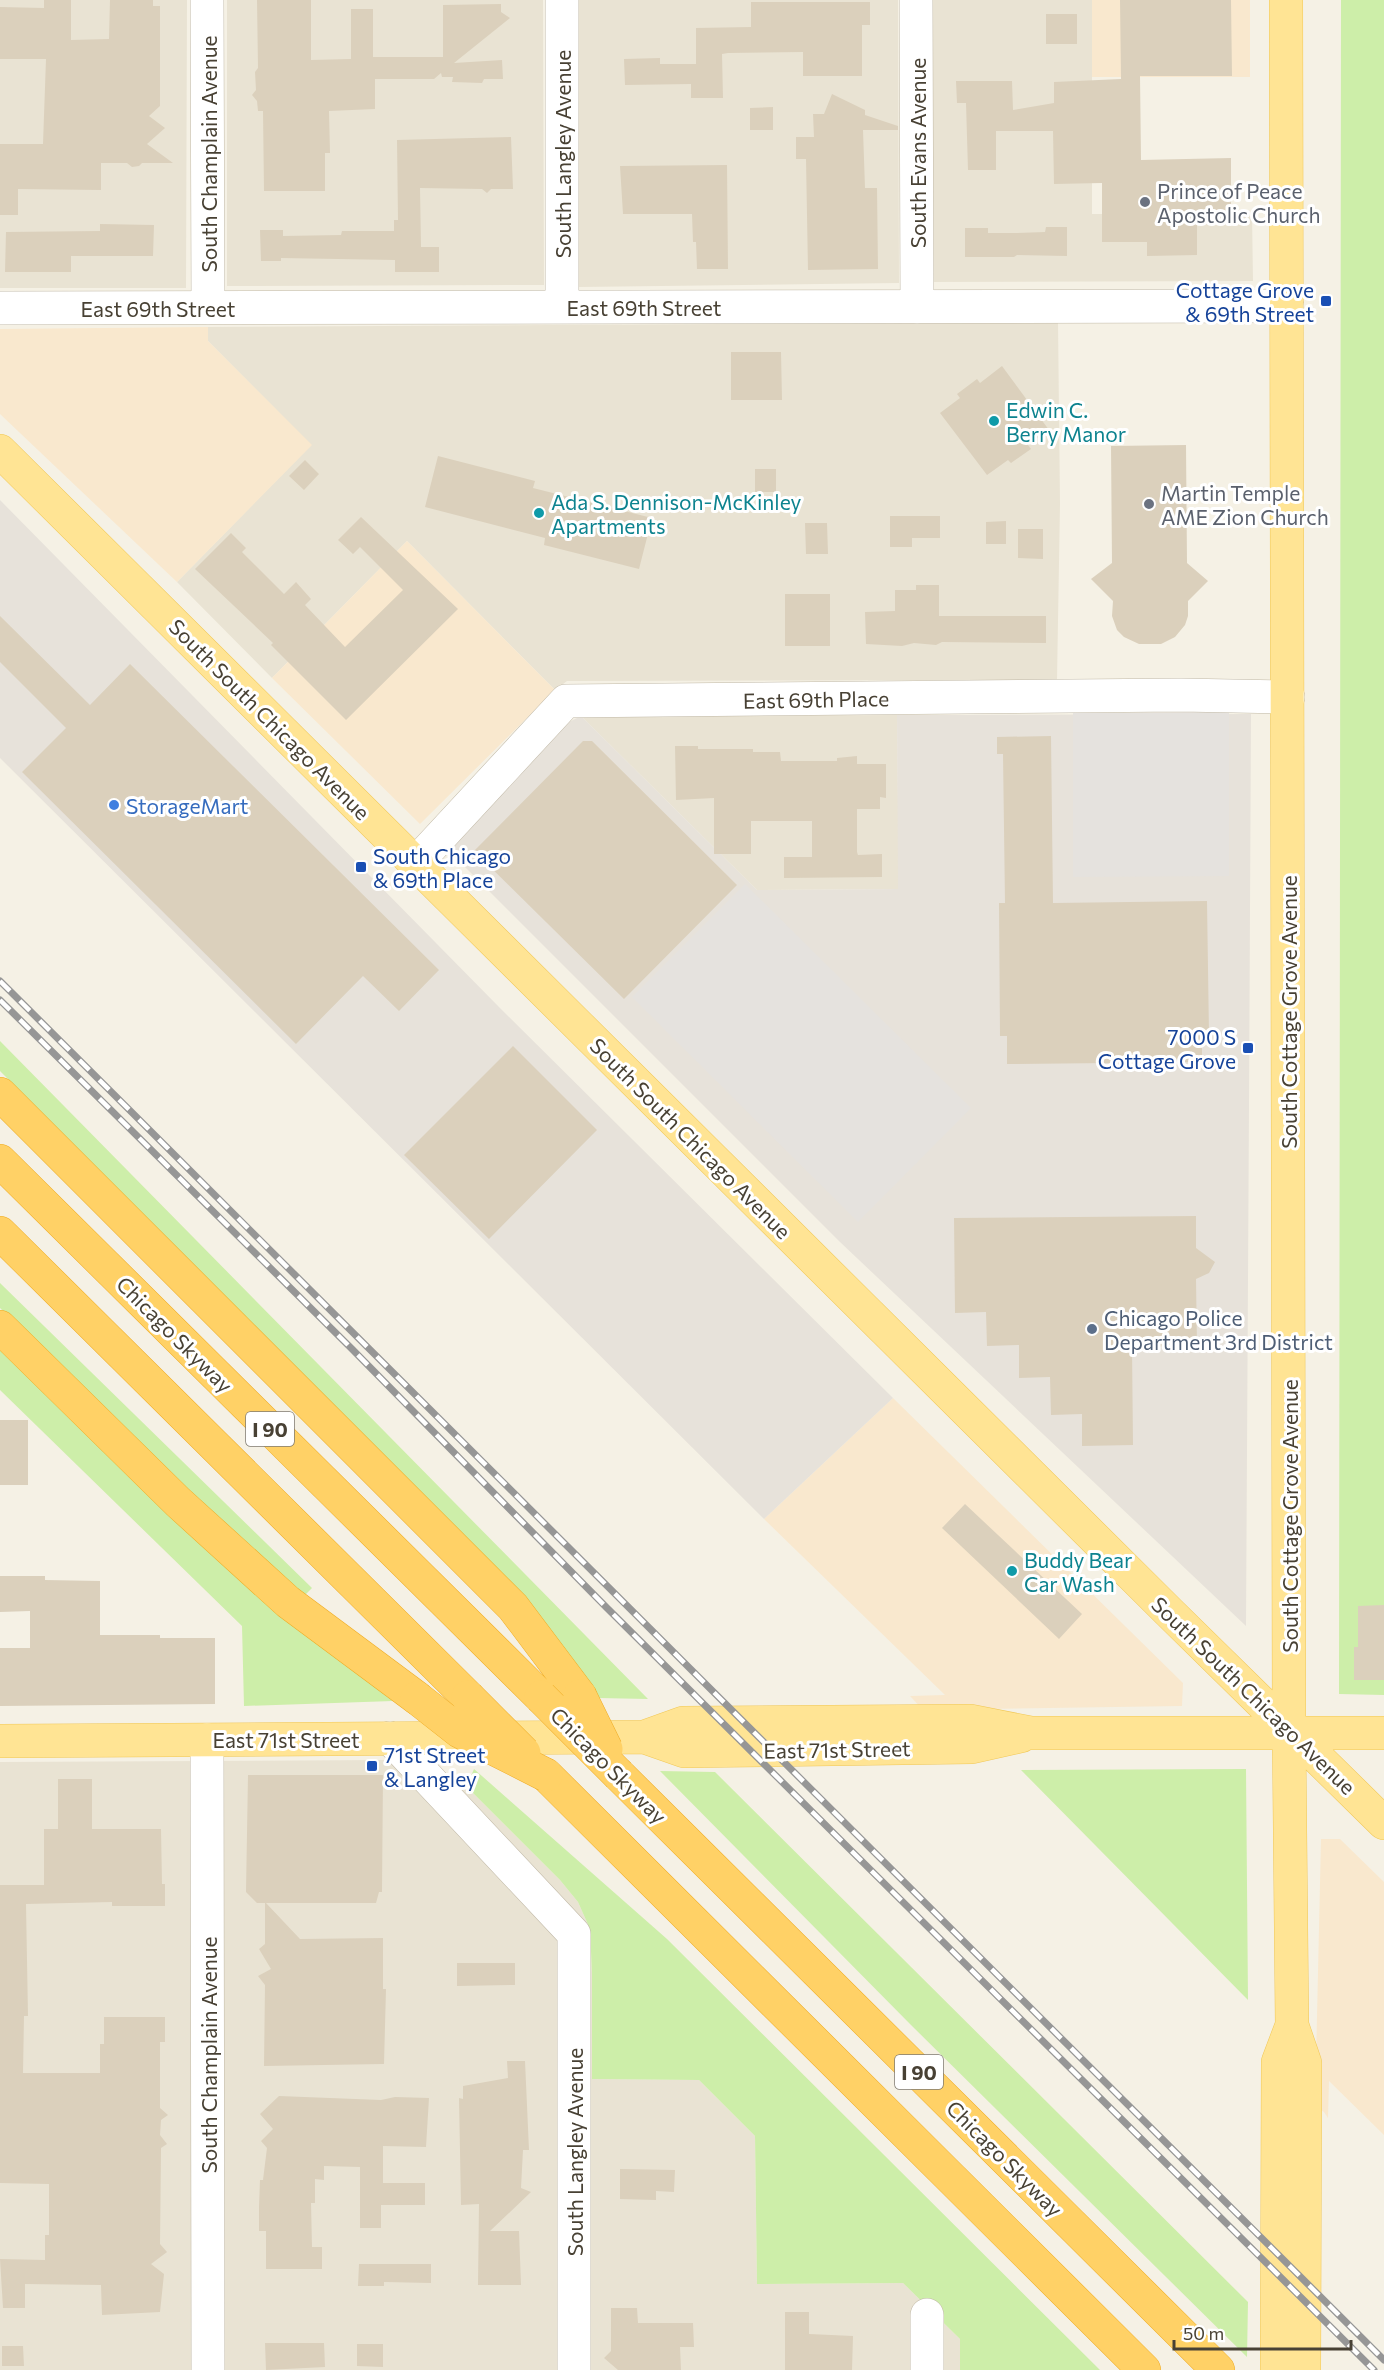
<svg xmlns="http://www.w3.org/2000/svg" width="1384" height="2370" font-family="Commissioner,sans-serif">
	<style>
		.residential { fill: #e9e3d3 }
		.commercial { fill: #f9e8ce }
		.industrial { fill: #e7e2da }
		.green { fill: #cdeea9 }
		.parking { fill: #e5e2de }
		.building { fill: #dbd0bc }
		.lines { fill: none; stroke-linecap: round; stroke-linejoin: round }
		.minor-casing { stroke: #c1b9a7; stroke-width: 34 }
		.major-casing { stroke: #f1c857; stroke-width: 34 }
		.highway-casing { stroke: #efac25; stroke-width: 34 }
		.minor { stroke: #fff; stroke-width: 33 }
		.major { stroke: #ffe494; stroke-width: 33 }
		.highway { stroke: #ffd166; stroke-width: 33 }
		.rail-casing { stroke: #969696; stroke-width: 7 }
		.rail { stroke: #fff; stroke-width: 4.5; stroke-dasharray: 14; stroke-linecap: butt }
		.highway-bridge-casing { stroke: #efac25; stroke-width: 34; stroke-linecap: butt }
		.highway-bridge { stroke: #ffd166; stroke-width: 33 }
		.worship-dot { fill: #6b7280; stroke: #fff; stroke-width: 2 }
		.transit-dot { fill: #1a4fb4; stroke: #fff; stroke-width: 2 }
		.culture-dot { fill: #0f9aa8; stroke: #fff; stroke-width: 2 }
		.shop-dot { fill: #3f7fe0; stroke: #fff; stroke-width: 2 }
		.service-dot { fill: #5c6f8a; stroke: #fff; stroke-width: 2 }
		.labels { text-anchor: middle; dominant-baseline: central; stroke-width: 6; stroke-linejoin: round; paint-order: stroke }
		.shield { fill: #fff; stroke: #7f7a71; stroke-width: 1.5 }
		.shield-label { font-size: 20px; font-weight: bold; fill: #484134 }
		.street-label { font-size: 21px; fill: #484134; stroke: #fff }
		.worship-label { font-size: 21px; fill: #5b616d; stroke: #fff; text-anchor: start }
		.transit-label { font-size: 21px; fill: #164399; stroke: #fff; text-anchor: end }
		.culture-label { font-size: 21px; fill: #0d838f; stroke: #fff; text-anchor: start }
		.shop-label { font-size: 21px; fill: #366cbe; stroke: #fff; text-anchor: start }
		.service-label { font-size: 21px; fill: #4e5e75; stroke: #fff; text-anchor: start }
	</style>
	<rect width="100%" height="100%" fill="#f5f1e5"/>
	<path class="residential" d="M 0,0 L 187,0 L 186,288 L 0,288 Z
		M 227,0 L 543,0 L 544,285 L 227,286 Z
		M 578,0 L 898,0 L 899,283 L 579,287 Z
		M 927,0 L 1092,0 L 1092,214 L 1252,214 L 1253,281 L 928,282 Z
		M 1058,322 L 1060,504 L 1057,680 L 567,681 L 555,690 L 407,541 L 272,678 L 177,582 L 311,445 L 208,341 L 208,327 Z
		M 897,715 L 899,889 L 757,890 L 581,716 Z
		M 383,1760 L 468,1783 L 470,1790 L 560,1880 L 578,1902 L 590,1929 L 592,1974 L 592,2079 L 699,2080 L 755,2136 L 757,2284 L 903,2283 L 960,2339 L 960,2370 L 0,2370 L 0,1762 Z"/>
	<path class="commercial" d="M 1092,0 L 1250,0 L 1250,77 L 1092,77 Z
		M 208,327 L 208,341 L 312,445 L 177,582 L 0,414 L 0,329 Z
		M 407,541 L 555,690 L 420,824 L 272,678 Z
		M 893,1398 L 1183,1683 L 1182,1706 L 923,1710 L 910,1696 L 945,1695 L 764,1519 Z
		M 1321,1839 L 1340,1839 L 1384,1882 L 1384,2135 L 1329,2081 L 1328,2118 L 1324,2112 L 1315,2106 Z"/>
	<path class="industrial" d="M 0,500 L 499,1007 L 893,1398 L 764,1519 L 0,758 Z
		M 1251,714 L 1249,1106 L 1246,1626 L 840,1242 L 444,846 L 565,724 L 581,716 L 757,890 L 898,889 L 897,715 Z"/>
	<path class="green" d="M 1341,0 L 1384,0 L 1384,1695 L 1339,1694 Z
		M 0,1041 L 648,1699 L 598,1698 L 389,1462 L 0,1071 Z
		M 0,1283 L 312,1588 L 301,1599 L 97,1405 L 0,1308 Z
		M 0,1346 L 207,1551 L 273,1607 L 393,1701 L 244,1706 L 242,1626 L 0,1390 Z
		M 474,1769 L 667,1939 L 1100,2370 L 960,2370 L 960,2339 L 903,2283 L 757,2284 L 755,2136 L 699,2080 L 592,2079 L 592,1974 L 590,1929 L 578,1902 L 560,1880 L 470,1790 L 468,1783 Z
		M 1246,1769 L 1248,2000 L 1021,1770 Z
		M 660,1771 L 715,1772 L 1248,2302 L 1247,2357 L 911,2025 Z"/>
	<path class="parking" d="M 1229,712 L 1229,876 L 1073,877 L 1073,713 Z
		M 745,884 L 971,1108 L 858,1222 L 632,997 Z"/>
	<path class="building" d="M 44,0 L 71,0 L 71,40 L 109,39 L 110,0 L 153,0 L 153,6 L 160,6 L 160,106 L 149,116 L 165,128 L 147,144 L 173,163 L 142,163 L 139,166 L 132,167 L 127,163 L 101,163 L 101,190 L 18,189 L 18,215 L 0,215 L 0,144 L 43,144 L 46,59 L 0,59 L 0,7 L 44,8 Z
		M 257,0 L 311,0 L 311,60 L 351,59 L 351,9 L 373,9 L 373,57 L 443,57 L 443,5 L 501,4 L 501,12 L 510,18 L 454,63 L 502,60 L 503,79 L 484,79 L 482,83 L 452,82 L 453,77 L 442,77 L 441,73 L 434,79 L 375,79 L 375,109 L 329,111 L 330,153 L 325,153 L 325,191 L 264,191 L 263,111 L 258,111 L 257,101 L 252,95 L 256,90 L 255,72 L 258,68 Z
		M 1120,0 L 1231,0 L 1232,76 L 1140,76 L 1141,160 L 1231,158 L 1231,212 L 1197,213 L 1197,255 L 1147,256 L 1147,242 L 1102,242 L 1102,183 L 1054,184 L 1053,131 L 996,131 L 996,170 L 968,170 L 966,103 L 957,103 L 956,81 L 1012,81 L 1013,110 L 1054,103 L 1054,82 L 1121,79 Z
		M 751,2 L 870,2 L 870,25 L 862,25 L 862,76 L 803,76 L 803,52 L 728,53 L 722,54 L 723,98 L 691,98 L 691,84 L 625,85 L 624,59 L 660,58 L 660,64 L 696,64 L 696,28 L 751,27 Z
		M 1046,14 L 1077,14 L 1077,44 L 1046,44 Z
		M 832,94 L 865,110 L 865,115 L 898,126 L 898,130 L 863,130 L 865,188 L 877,188 L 878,269 L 808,270 L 806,159 L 796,159 L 796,137 L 814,137 L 813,114 L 824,114 Z
		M 773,107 L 773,130 L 750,130 L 750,108 Z
		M 511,137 L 513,189 L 491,189 L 487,193 L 482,189 L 420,188 L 421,247 L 439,247 L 439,272 L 395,272 L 395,260 L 281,258 L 281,261 L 261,261 L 260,230 L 283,230 L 283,236 L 341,235 L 342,231 L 394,231 L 394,220 L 398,220 L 397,140 Z
		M 727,165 L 728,269 L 697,269 L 696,242 L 693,242 L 692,214 L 623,214 L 620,166 Z
		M 100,224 L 154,225 L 153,256 L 71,256 L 71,272 L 5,272 L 6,232 L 100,231 Z
		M 1046,227 L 1067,227 L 1067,256 L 1017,255 L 1014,257 L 965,257 L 965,228 L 988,228 L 988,233 L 1017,233 L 1045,232 Z
		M 731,352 L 781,352 L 782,400 L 731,400 Z
		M 1002,366 L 1049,430 L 1028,445 L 1031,449 L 1011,463 L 1008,460 L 987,475 L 940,413 L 960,398 L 957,394 L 977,379 L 980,383 Z
		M 1186,445 L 1187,563 L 1208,581 L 1188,601 L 1188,616 L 1185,625 L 1175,637 L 1161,644 L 1139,644 L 1124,637 L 1117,630 L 1112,616 L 1113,601 L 1091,579 L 1112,563 L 1111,446 Z
		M 438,456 L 535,481 L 533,488 L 652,518 L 639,569 L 544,545 L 545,538 L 425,507 Z
		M 305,460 L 319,474 L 304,490 L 289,476 Z
		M 755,469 L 776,469 L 776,492 L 755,492 Z
		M 890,516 L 940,516 L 940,538 L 912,538 L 912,547 L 890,547 Z
		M 361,517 L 458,609 L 346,720 L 271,645 L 273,643 L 195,569 L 231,533 L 246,548 L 242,552 L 284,594 L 296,582 L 311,599 L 305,605 L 345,647 L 403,590 L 360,547 L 353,554 L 338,540 Z
		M 1006,521 L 1006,544 L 986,544 L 986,522 Z
		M 805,523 L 827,523 L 828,554 L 806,554 Z
		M 1018,529 L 1043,529 L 1043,559 L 1018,558 Z
		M 916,585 L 939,585 L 939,616 L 1046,616 L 1046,643 L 942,642 L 936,645 L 914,643 L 902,646 L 866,644 L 865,612 L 895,611 L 895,590 L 916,590 Z
		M 785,594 L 830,594 L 830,646 L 785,646 Z
		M 0,616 L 90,705 L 130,664 L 439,970 L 399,1011 L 363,976 L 296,1044 L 22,772 L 66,728 L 0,662 Z
		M 1051,736 L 1053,903 L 1207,901 L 1209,1035 L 1202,1035 L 1202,1062 L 1007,1064 L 1007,1036 L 1000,1036 L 999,903 L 1005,903 L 1003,754 L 997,754 L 997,737 Z
		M 583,741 L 592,741 L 737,885 L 624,999 L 474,851 Z
		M 675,746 L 698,746 L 698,749 L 753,749 L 753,752 L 780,752 L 781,761 L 837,761 L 837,758 L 857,756 L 857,764 L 886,764 L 886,798 L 880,797 L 880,809 L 857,809 L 857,852 L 858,855 L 882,854 L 882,877 L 784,878 L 784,857 L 812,857 L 812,821 L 751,821 L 751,854 L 714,854 L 714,798 L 676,800 Z
		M 513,1046 L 597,1130 L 489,1239 L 404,1155 Z
		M 1196,1216 L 1196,1248 L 1215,1262 L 1209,1273 L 1196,1279 L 1197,1346 L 1132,1347 L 1133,1445 L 1082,1446 L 1082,1414 L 1051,1415 L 1050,1377 L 1019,1378 L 1019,1345 L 987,1346 L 986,1312 L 955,1313 L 954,1218 Z
		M 0,1420 L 28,1420 L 28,1485 L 0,1485 Z
		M 965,1504 L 1082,1614 L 1059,1639 L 942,1528 Z
		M 0,1576 L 45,1576 L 45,1580 L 100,1581 L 100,1635 L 160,1635 L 160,1638 L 215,1638 L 215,1704 L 0,1706 L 0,1648 L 30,1648 L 30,1611 L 0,1612 Z
		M 1384,1605 L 1384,1680 L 1354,1680 L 1354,1647 L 1358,1647 L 1358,1606 Z
		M 248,1775 L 383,1775 L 382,1892 L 379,1892 L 376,1903 L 266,1903 L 300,1939 L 383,1938 L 383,1989 L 386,1989 L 384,2064 L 264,2066 L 265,1985 L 258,1976 L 271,1969 L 259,1949 L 265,1944 L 265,1903 L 257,1903 L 246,1892 Z
		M 58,1779 L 92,1779 L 92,1829 L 161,1829 L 162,1884 L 165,1884 L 165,1906 L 112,1906 L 112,1902 L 26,1904 L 28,2016 L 24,2016 L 23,2073 L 100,2073 L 100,2044 L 104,2044 L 104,2017 L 165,2017 L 165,2042 L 160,2042 L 160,2108 L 168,2115 L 161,2120 L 160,2135 L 167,2144 L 161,2148 L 160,2244 L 167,2252 L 151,2264 L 164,2274 L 160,2312 L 102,2315 L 101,2285 L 25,2284 L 25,2308 L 3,2308 L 0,2259 L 45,2260 L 45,2235 L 49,2235 L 49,2184 L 0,2183 L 0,1885 L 44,1885 L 44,1829 L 58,1829 Z
		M 457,1963 L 515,1963 L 515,1985 L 457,1986 Z
		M 507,2061 L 525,2061 L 529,2150 L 523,2150 L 521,2188 L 531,2192 L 490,2231 L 519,2231 L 521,2285 L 478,2285 L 479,2204 L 461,2205 L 459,2098 L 463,2099 L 463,2086 L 508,2078 Z
		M 279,2096 L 381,2100 L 395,2097 L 429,2098 L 426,2147 L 383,2146 L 383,2183 L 425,2183 L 425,2205 L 381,2205 L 381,2228 L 360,2228 L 360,2167 L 324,2166 L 324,2180 L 315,2179 L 315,2203 L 311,2203 L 312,2247 L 322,2247 L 322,2269 L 266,2269 L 266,2231 L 259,2231 L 259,2207 L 260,2180 L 263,2180 L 267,2148 L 261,2141 L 273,2129 L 260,2114 Z
		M 620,2169 L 675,2170 L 674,2192 L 656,2191 L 656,2200 L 620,2199 Z
		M 359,2264 L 431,2264 L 431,2283 L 384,2282 L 384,2286 L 358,2286 Z
		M 611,2308 L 637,2308 L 638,2323 L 693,2323 L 694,2347 L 680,2347 L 681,2370 L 618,2370 L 604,2358 L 611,2351 Z
		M 785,2312 L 809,2312 L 809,2334 L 853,2336 L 852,2370 L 785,2370 Z
		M 265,2343 L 324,2343 L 325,2367 L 266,2370 Z
		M 357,2344 L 383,2344 L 383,2367 L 357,2366 Z
		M 2,2346 L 23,2346 L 24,2366 L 2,2366 Z"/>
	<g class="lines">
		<defs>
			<path id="minor" d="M 207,0 L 208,308
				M 916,0 L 917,307
				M 562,307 L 562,0
				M 0,308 L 1287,306
				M 415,864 L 566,701 L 1181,695 L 1288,697
				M 390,1738 L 574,1934 L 574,2370
				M 207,1740 L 208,2370
				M 927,2315 L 927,2370"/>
			<path id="major" d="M 1286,0 L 1289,1731 L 1292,2025 L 1305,2063 L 1304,2370
				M 0,451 L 1171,1614 L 1384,1823
				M 644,1737 L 684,1751 L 972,1747 L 1021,1736
				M 0,1741 L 644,1737 L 683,1723 L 970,1721 L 1031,1733 L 1384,1733
				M 1277,2370 L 1278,2062 L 1292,2025"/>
			<path id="highway" d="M 0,1094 L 513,1607 L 580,1696
				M 0,1161 L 541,1697
				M 0,1233 L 468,1697
				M 0,1327 L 178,1502 L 288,1602 L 417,1698
				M 546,1775 L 1144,2370
				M 619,1775 L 1218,2370"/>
		</defs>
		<use href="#minor" class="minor-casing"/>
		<use href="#major" class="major-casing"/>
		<use href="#highway" class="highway-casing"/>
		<use href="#minor" class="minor"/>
		<use href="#major" class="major"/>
		<use href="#highway" class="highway"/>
		<defs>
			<path id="rail" d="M 0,981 L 1384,2360
				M 0,1000 L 352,1349 L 607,1608 L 1374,2370"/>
		</defs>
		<use href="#rail" class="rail-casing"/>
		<use href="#rail" class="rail"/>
		<defs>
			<path id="highway-bridge" d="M 580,1696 L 606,1749
				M 468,1697 L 524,1753
				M 541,1697 L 619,1775
				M 417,1698 L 459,1731 L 546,1775"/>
		</defs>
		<use href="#highway-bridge" class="highway-bridge-casing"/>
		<use href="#highway-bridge" class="highway-bridge"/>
	</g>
	<g class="worship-dot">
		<circle cx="1145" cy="202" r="6"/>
		<circle cx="1149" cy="504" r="6"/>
	</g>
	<g class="transit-dot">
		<rect x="1320" y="295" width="12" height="12" rx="3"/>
		<rect x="355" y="861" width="12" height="12" rx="3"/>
		<rect x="1242" y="1042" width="12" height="12" rx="3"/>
		<rect x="366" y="1760" width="12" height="12" rx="3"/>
	</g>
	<g class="culture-dot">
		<circle cx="994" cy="421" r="6"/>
		<circle cx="539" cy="513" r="6"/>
		<circle cx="1012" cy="1571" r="6"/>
	</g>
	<circle class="shop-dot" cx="114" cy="805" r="6"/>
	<circle class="service-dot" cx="1092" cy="1329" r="6"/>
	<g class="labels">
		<g class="shield">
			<rect x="246" y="1412" width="48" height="34" rx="4.5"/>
			<rect x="895" y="2055" width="48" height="34" rx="4.5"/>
		</g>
		<g class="shield-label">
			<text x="270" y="1429">I 90</text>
			<text x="919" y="2072">I 90</text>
		</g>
		<g class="street-label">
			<text transform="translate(917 153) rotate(-90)">South Evans Avenue</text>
			<text transform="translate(208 154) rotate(-90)">South Champlain Avenue</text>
			<text transform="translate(562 154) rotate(-90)">South Langley Avenue</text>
			<text x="644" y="307">East 69th Street</text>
			<text x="158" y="308">East 69th Street</text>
			<text transform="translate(816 699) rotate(-1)">East 69th Place</text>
			<text transform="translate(270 719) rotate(45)">South South Chicago Avenue</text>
			<text transform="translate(1288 1012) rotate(-90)">South Cottage Grove Avenue</text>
			<text transform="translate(691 1138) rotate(45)">South South Chicago Avenue</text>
			<text transform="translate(175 1334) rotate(45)">Chicago Skyway</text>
			<text transform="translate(1289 1516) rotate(-90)">South Cottage Grove Avenue</text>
			<text transform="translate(1254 1695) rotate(44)">South South Chicago Avenue</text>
			<text x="286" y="1739">East 71st Street</text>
			<text transform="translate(837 1749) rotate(-1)">East 71st Street</text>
			<text transform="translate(609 1765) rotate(45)">Chicago Skyway</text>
			<text transform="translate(208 2055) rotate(-90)">South Champlain Avenue</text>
			<text transform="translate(574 2152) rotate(-90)">South Langley Avenue</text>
			<text transform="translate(1005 2158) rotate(45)">Chicago Skyway</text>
		</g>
		<g class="worship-label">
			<text x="1157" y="190">Prince of Peace<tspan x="1157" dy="24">Apostolic Church</tspan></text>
			<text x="1161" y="492">Martin Temple<tspan x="1161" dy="24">AME Zion Church</tspan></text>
		</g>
		<g class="transit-label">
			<text x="1314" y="289">Cottage Grove<tspan x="1314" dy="24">&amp; 69th Street</tspan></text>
			<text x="373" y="855" text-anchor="start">South Chicago<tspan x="373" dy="24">&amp; 69th Place</tspan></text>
			<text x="1236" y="1036">7000 S<tspan x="1236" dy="24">Cottage Grove</tspan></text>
			<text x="384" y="1754" text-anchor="start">71st Street<tspan x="384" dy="24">&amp; Langley</tspan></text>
		</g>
		<g class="culture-label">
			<text x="1006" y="409">Edwin C.<tspan x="1006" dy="24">Berry Manor</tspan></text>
			<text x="551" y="501">Ada S. Dennison-McKinley<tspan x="551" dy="24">Apartments</tspan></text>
			<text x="1024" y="1559">Buddy Bear<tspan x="1024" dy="24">Car Wash</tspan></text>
		</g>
		<g class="shop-label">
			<text x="126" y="805">StorageMart</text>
		</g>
		<g class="service-label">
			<text x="1104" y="1317">Chicago Police<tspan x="1104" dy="24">Department 3rd District</tspan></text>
		</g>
	</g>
	<path d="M1174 2340v9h177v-9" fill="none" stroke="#484134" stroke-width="3"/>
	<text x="1183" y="2340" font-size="18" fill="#484134" stroke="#ffffff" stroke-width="4.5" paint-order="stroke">50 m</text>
</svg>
